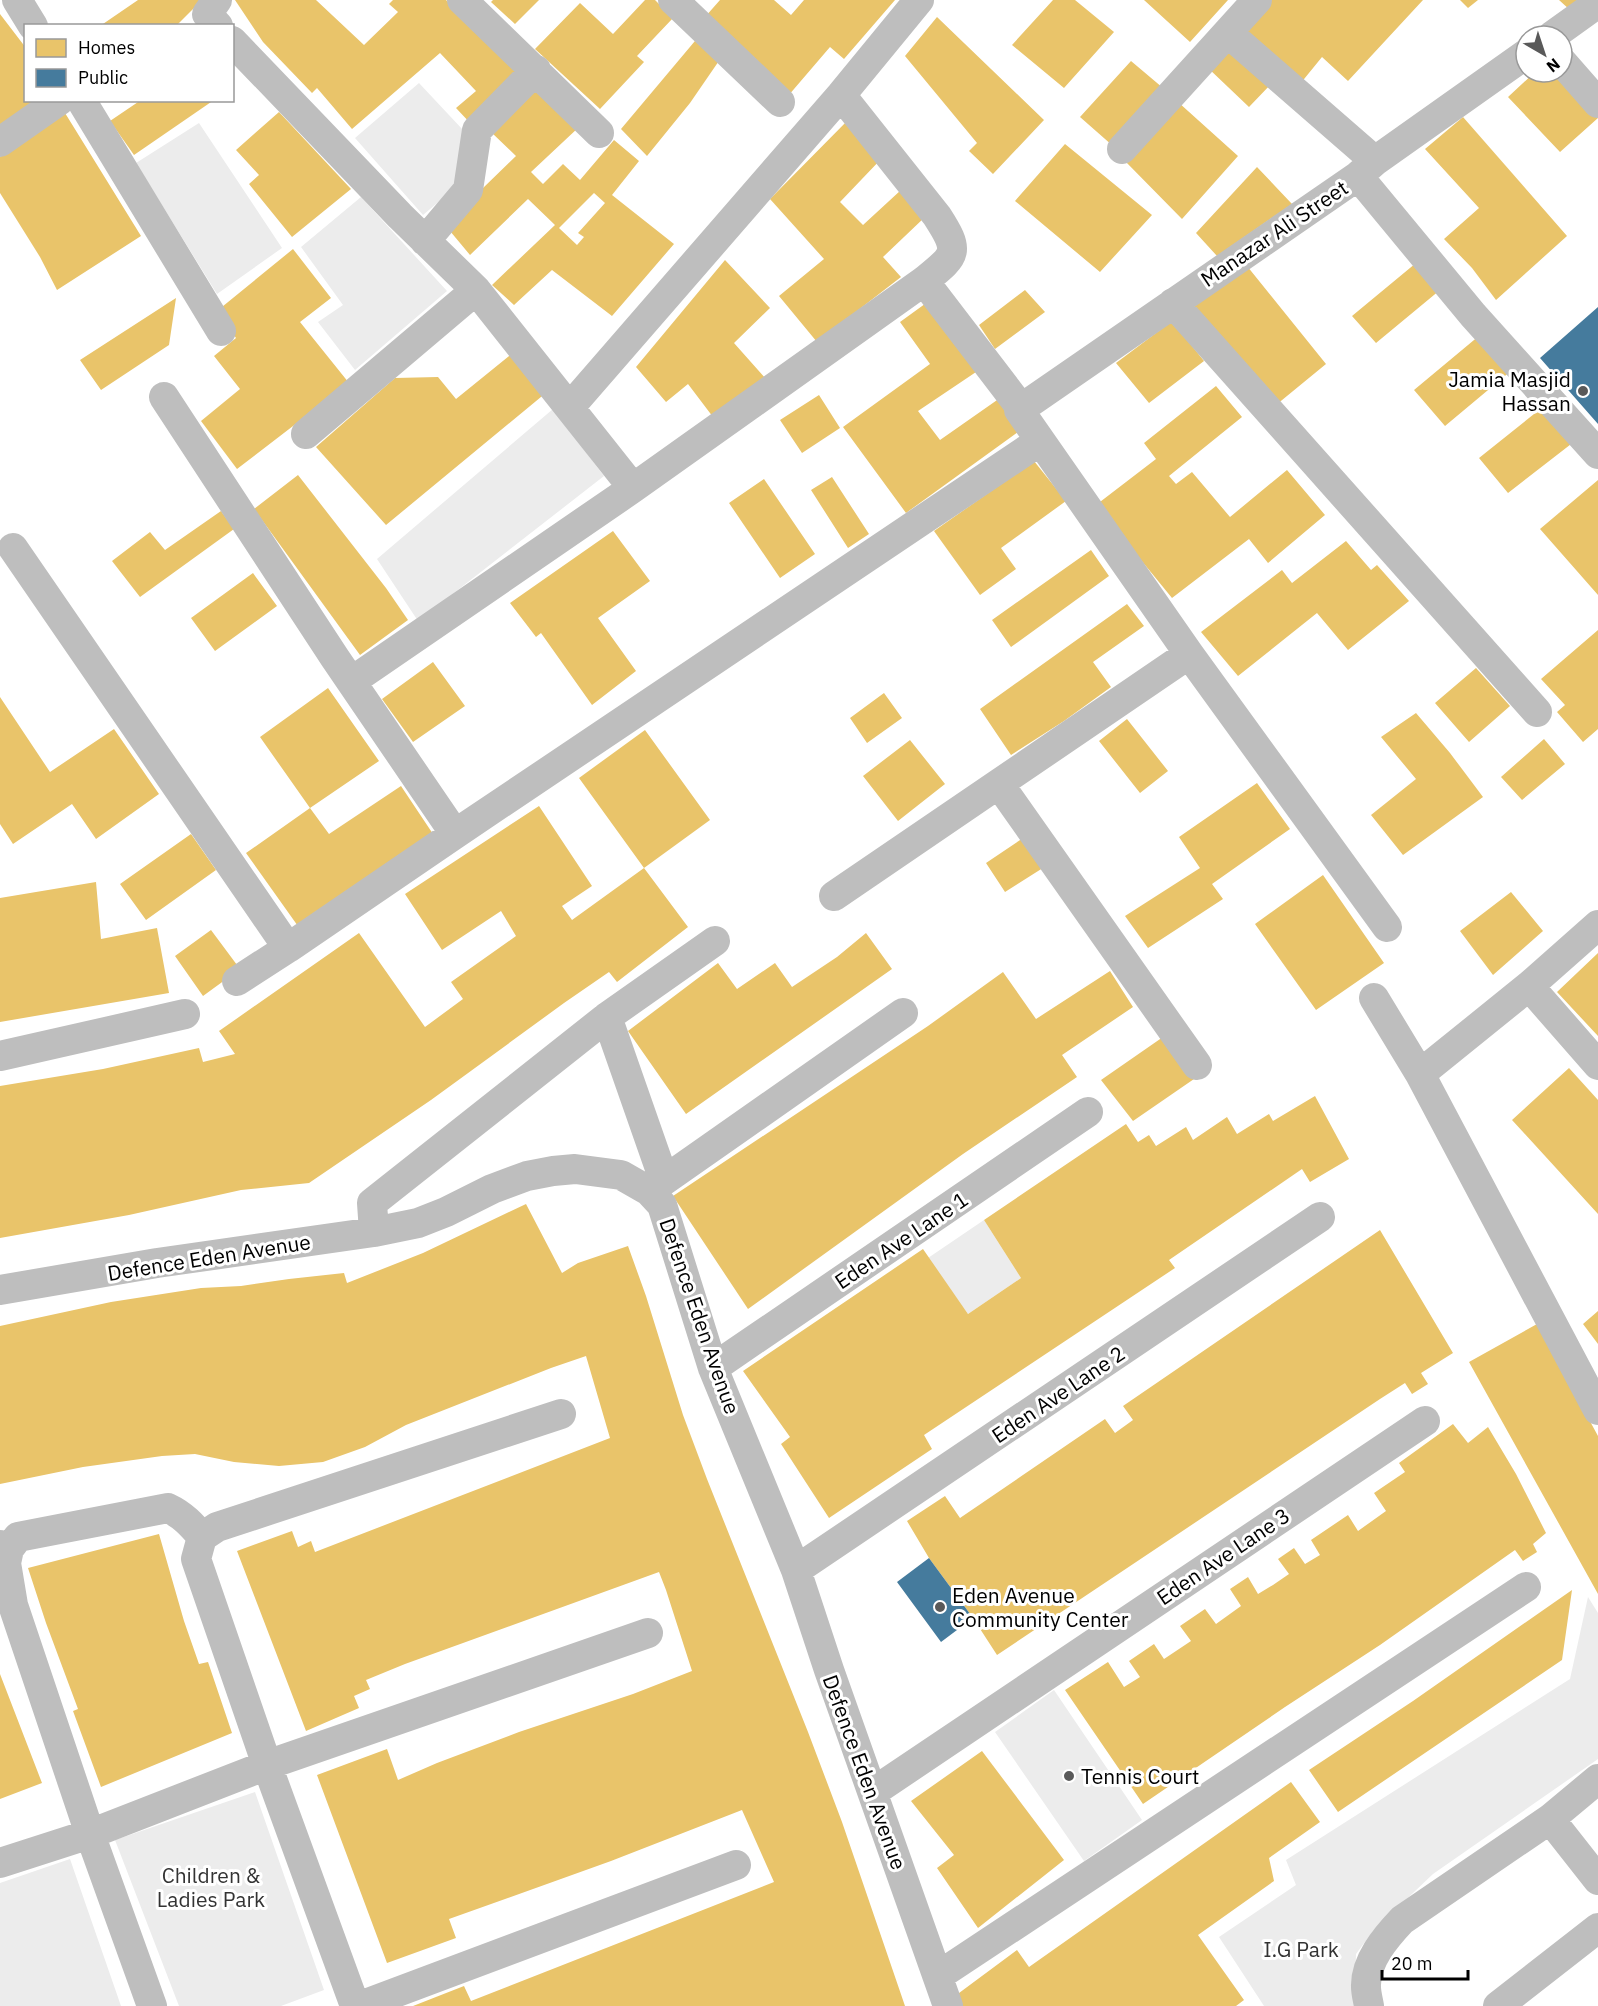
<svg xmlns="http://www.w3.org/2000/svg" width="1598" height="2006" font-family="'IBM Plex Sans',sans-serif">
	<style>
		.green { fill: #ececec }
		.homes { fill: #e9c46a; fill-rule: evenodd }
		.public { fill: #457b9d }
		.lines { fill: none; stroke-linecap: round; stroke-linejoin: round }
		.street { stroke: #bebebe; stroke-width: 30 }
		.poi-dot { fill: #595959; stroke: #fff; stroke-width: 2 }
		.labels { text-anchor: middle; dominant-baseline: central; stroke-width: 6; stroke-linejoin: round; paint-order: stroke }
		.street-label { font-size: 21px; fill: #000; stroke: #fff }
		.poi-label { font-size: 21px; fill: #000; stroke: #fff; text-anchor: start }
		.park-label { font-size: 21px; fill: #333; stroke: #fff }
	</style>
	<rect width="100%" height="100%" fill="#fff"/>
	<path class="green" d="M 419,83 L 463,130 L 455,188 L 423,215 L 355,138 Z
		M 199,123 L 282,248 L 217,294 L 136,163 Z
		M 361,197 L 447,291 L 355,370 L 318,322 L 343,305 L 301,247 Z
		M 553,409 L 604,476 L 418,621 L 377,559 Z
		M 984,1220 L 1021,1278 L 968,1314 L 928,1258 Z
		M 1588,1597 L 1598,1613 L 1598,1759 L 1433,1874 L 1373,1931 L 1356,1954 L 1355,1983 L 1361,2006 L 1264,2006 L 1219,1937 L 1296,1885 L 1286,1860 L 1570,1679 Z
		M 1054,1690 L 1142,1820 L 1084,1861 L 995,1732 Z
		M 255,1792 L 324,1990 L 281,2006 L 179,2006 L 115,1840 Z
		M 70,1859 L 121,2006 L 0,2006 L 0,1883 Z"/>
	<path class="homes" d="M 138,0 L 202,0 L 176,26 L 100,26 Z
		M 235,0 L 316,0 L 364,45 L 398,12 L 389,4 L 393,0 L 446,0 L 523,76 L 472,125 L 456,108 L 476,91 L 440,53 L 352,129 L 317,88 L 312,93 L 263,42 Z
		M 493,0 L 539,0 L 515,24 L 491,2 Z
		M 645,0 L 655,0 L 673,18 L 637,56 L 644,62 L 600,109 L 535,49 L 580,3 L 613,34 Z
		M 720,0 L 774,0 L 791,15 L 804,0 L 895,0 L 844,59 L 830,47 L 788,96 L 705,17 Z
		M 1053,0 L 1075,0 L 1114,32 L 1064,88 L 1012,45 Z
		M 1144,0 L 1228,0 L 1190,42 Z
		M 1269,0 L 1423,0 L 1348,81 L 1322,57 L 1300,84 L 1241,32 Z
		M 1460,0 L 1478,0 L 1468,8 Z
		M 1559,0 L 1579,0 L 1570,10 Z
		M 0,14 L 26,48 L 26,100 L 40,100 L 0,130 Z
		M 937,17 L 1044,120 L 993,174 L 969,151 L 977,143 L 905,56 Z
		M 700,35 L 723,55 L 690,103 L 647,156 L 621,129 Z
		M 1229,43 L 1272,83 L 1249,107 L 1207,67 Z
		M 1131,61 L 1163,88 L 1113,146 L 1080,117 Z
		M 1535,72 L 1555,72 L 1598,118 L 1560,152 L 1508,97 Z
		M 537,88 L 579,127 L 531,172 L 543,184 L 563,164 L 580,180 L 614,140 L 639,161 L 612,195 L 674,244 L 612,316 L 552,270 L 514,305 L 492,285 L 555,225 L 528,199 L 470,255 L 445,225 L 516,156 L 491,132 ZM 594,193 L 605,203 L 578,233 L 584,237 L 577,245 L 559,228 Z
		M 141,100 L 214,100 L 134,155 L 110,121 Z
		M 1178,102 L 1238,156 L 1182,219 L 1124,160 Z
		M 279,112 L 351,189 L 292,237 L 249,184 L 259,175 L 236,150 Z
		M 65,113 L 141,236 L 57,290 L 40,257 L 0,193 L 0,157 Z
		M 1463,117 L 1567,236 L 1496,300 L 1472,268 L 1444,239 L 1479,208 L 1425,149 Z
		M 850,118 L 883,157 L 840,202 L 863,225 L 901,190 L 925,217 L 883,257 L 901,277 L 817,342 L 779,296 L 824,259 L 770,199 Z
		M 1065,144 L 1152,215 L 1100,272 L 1015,201 Z
		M 1257,167 L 1292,204 L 1217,256 L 1196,233 Z
		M 293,249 L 331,298 L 300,322 L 349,383 L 237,469 L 201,421 L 240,389 L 214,356 L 236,338 L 217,311 Z
		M 725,260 L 770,308 L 734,343 L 766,379 L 713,417 L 688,384 L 666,402 L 636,367 Z
		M 1416,263 L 1440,290 L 1376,343 L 1352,316 Z
		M 1247,266 L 1326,364 L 1276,405 L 1194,306 Z
		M 1025,290 L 1045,312 L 995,349 L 979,325 Z
		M 176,298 L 169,345 L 101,390 L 80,360 Z
		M 929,301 L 979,370 L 918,411 L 940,440 L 1000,398 L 1022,429 L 906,513 L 843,427 L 930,364 L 900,322 Z
		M 1172,321 L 1204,361 L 1149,403 L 1116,363 Z
		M 1480,335 L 1512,370 L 1445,426 L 1414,390 Z
		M 514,352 L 547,392 L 386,525 L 316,447 L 395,378 L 438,377 L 456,399 Z
		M 1216,386 L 1242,417 L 1169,476 L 1176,484 L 1192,472 L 1230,517 L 1287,470 L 1325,515 L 1268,563 L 1249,539 L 1172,598 L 1096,505 L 1156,459 L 1144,443 Z
		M 819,395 L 840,428 L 802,453 L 780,420 Z
		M 1544,406 L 1575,441 L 1508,493 L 1479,458 Z
		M 1034,461 L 1066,501 L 1001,548 L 1016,569 L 980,595 L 934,531 Z
		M 298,475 L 386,588 L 408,620 L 360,655 L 254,509 Z
		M 832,477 L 869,534 L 848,548 L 811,490 Z
		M 764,479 L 815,554 L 780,578 L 729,503 Z
		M 1598,480 L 1598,595 L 1540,529 Z
		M 221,511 L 234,529 L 140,597 L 112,561 L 150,532 L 165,550 Z
		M 613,531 L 650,581 L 598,618 L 636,671 L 592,705 L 541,633 L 536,637 L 510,603 Z
		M 1346,541 L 1371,570 L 1377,565 L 1409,601 L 1348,650 L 1317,613 L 1238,676 L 1201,632 L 1282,570 L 1292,583 Z
		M 1091,550 L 1109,576 L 1011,647 L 992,620 Z
		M 253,573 L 277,606 L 215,651 L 191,618 Z
		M 1127,604 L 1144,626 L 1093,662 L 1111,687 L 1064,721 L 1011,755 L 980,709 Z
		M 1598,630 L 1598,729 L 1583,742 L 1557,712 L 1565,705 L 1541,679 Z
		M 433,662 L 465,706 L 413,742 L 382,699 Z
		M 1476,668 L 1510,706 L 1469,742 L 1435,703 Z
		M 328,688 L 379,761 L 310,808 L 329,834 L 401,786 L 433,834 L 300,929 L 246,853 L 310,808 L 260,737 Z
		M 884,693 L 902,718 L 867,743 L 850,718 Z
		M 0,697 L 50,772 L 114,729 L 159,794 L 96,839 L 72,804 L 13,844 L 0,824 Z
		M 1416,713 L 1450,753 L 1483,797 L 1403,855 L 1371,815 L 1416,779 L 1381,737 Z
		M 1127,719 L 1168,771 L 1140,793 L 1099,741 Z
		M 645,730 L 710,820 L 644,868 L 579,778 Z
		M 1544,739 L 1565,764 L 1522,800 L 1501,777 Z
		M 910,740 L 945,784 L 898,821 L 863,776 Z
		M 1257,783 L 1290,829 L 1212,884 L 1223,899 L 1148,948 L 1125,916 L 1200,868 L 1179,837 Z
		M 539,806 L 592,886 L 562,906 L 572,920 L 644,868 L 688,927 L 617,982 L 609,972 L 564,1003 L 431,1100 L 309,1183 L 241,1190 L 129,1215 L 0,1238 L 0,1086 L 103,1069 L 199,1048 L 203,1062 L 235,1054 L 219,1031 L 359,933 L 425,1027 L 463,999 L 451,982 L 516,936 L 501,911 L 442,950 L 405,894 Z
		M 191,834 L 216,870 L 146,920 L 120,884 Z
		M 1026,836 L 1046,866 L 1005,892 L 986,863 Z
		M 1323,875 L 1384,963 L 1316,1010 L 1255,924 Z
		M 96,882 L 101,939 L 157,928 L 169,993 L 0,1022 L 0,898 Z
		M 1511,892 L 1543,931 L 1493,975 L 1460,931 Z
		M 211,930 L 240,969 L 203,996 L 175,956 Z
		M 866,933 L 892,969 L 686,1114 L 628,1031 L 718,963 L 737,989 L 775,963 L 792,987 L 837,957 Z
		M 1598,953 L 1598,1036 L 1557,992 Z
		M 1110,971 L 1133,1007 L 1062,1055 L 1077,1077 L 963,1154 L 748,1309 L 673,1196 L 928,1026 L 1003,972 L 1036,1019 Z
		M 1163,1037 L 1194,1079 L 1133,1121 L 1101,1080 Z
		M 1569,1068 L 1598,1100 L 1598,1214 L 1512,1120 Z
		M 1315,1096 L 1349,1159 L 1310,1182 L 1302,1169 L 1169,1260 L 1175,1268 L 924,1435 L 932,1449 L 829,1518 L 781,1444 L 790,1437 L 743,1371 L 923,1249 L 968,1314 L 1021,1278 L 984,1220 L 1126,1124 L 1138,1142 L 1149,1135 L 1156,1146 L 1186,1127 L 1193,1140 L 1227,1117 L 1237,1134 L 1269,1114 L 1273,1121 Z
		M 526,1204 L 562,1273 L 578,1263 L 628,1246 L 646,1296 L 683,1415 L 707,1479 L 808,1732 L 842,1822 L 905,2006 L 413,2006 L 464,1986 L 471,2001 L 774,1882 L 742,1810 L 611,1861 L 449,1919 L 456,1938 L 387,1963 L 317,1775 L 387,1749 L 398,1780 L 437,1763 L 519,1732 L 633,1694 L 692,1671 L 666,1590 L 659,1572 L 405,1664 L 366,1680 L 370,1689 L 354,1696 L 359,1708 L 306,1731 L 237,1551 L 292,1531 L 298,1547 L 311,1541 L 315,1552 L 610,1438 L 586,1356 L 551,1368 L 406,1425 L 365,1447 L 323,1462 L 279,1466 L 234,1462 L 195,1454 L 162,1456 L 83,1467 L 0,1484 L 0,1326 L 111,1302 L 201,1288 L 241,1286 L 289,1279 L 344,1273 L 347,1283 L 423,1253 Z
		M 1380,1230 L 1453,1353 L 1421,1373 L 1428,1384 L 1412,1394 L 1405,1383 L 1380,1399 L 997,1655 L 973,1618 L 929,1558 L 907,1521 L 945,1496 L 960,1518 L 1105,1419 L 1115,1433 L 1133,1420 L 1123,1406 Z
		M 1598,1311 L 1598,1344 L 1583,1324 Z
		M 1537,1324 L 1598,1436 L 1598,1594 L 1469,1362 Z
		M 1453,1424 L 1468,1443 L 1488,1427 L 1516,1474 L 1546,1533 L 1533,1544 L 1537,1552 L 1523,1561 L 1515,1550 L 1380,1645 L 1285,1707 L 1143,1804 L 1065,1690 L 1108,1662 L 1124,1687 L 1140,1677 L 1129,1661 L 1154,1644 L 1164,1659 L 1191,1641 L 1180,1626 L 1205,1609 L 1216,1624 L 1241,1606 L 1230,1589 L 1248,1577 L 1258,1594 L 1273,1585 L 1289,1574 L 1278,1559 L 1294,1548 L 1305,1564 L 1320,1555 L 1311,1540 L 1348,1515 L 1358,1531 L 1386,1511 L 1374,1493 L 1405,1472 L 1399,1463 Z
		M 159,1534 L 184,1621 L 199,1664 L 208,1662 L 232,1733 L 101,1787 L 73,1711 L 78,1709 L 46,1623 L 28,1568 Z
		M 1572,1590 L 1562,1660 L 1338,1812 L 1309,1770 L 1413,1701 Z
		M 0,1674 L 42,1783 L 0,1799 Z
		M 982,1751 L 1064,1860 L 978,1928 L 937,1868 L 954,1855 L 911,1801 Z
		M 1291,1782 L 1320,1822 L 1269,1858 L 1274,1881 L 1198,1935 L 1244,2000 L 1236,2006 L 963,2006 L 955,1996 L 1017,1950 L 1029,1967 Z"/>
	<path class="public" d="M 1598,307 L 1598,424 L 1540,358 Z
		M 929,1558 L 973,1618 L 941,1642 L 897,1582 Z"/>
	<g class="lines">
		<path class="street" d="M 17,0 L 33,26
			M 217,0 L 207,14 L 218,26
			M 462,0 L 599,133
			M 673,0 L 780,102
			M 1228,33 L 1375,161
			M 1552,36 L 1598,3
			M 232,41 L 400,216 L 476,290 L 633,488
			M 1562,62 L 1598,103
			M 841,95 L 937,216 C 961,253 956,255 924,281
			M 81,100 L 221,331
			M 0,142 L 60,100
			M 1122,149 L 1257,0
			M 1358,176 L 1473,315 L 1598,454
			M 425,241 L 468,190 L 477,130 L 536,70
			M 1173,303 L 1537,712
			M 164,397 L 335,658 L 455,834
			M 570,407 L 841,95 L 919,0
			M 306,434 L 476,290
			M 13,548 L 288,948
			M 352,681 L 633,488 L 924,281 L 1021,408
			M 999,784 L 1197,1065
			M 834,896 L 1189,654
			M 1387,927 L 1189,654 L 1019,410 L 1358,176 L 1375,161 L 1526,54
			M 237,981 L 288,948 L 455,834 L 1040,441
			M 1529,986 L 1598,1065
			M 1374,998 L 1420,1074 L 1598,1410
			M 607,1017 L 664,1180
			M 0,1056 L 185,1014
			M 1420,1074 L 1529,986 L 1598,925
			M 649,1191 L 903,1013
			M 374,1232 L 372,1203 L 607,1017 L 715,941
			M 0,1290 L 157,1263 L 374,1232 L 418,1223 L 446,1212 L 492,1189 L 527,1176 L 553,1171 L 575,1169 L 621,1175 L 649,1191 L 662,1205 L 713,1368 L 796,1570 L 829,1670 L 948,2006
			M 713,1368 L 1088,1112
			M 202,1537 L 217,1527 L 561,1414
			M 0,1545 L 9,1549 L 18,1537 L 168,1508 C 183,1515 192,1525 202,1537 L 196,1559 L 267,1765 L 355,2006
			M 9,1549 L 6,1563 L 13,1605 L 90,1834 L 152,2006
			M 796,1570 L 1320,1217
			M 873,1792 L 1425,1421
			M 1550,1819 L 1598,1880
			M 0,1863 L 90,1834 L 267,1765 L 648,1633
			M 938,1976 L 1526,1587
			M 360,2006 L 736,1865
			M 1369,2006 C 1368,2000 1366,1993 1366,1987 C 1365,1961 1386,1937 1402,1920 L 1550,1819 L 1598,1779
			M 1498,2006 L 1598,1928"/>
	</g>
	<g class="poi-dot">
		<circle cx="1583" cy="391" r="6"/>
		<circle cx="940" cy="1607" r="6"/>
		<circle cx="1069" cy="1776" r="6"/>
	</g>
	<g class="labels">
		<g class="street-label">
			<text transform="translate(1274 233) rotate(-34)">Manazar Ali Street</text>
			<text transform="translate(901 1240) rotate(-34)">Eden Ave Lane 1</text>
			<text transform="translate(209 1257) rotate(-9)">Defence Eden Avenue</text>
			<text transform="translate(700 1316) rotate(71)">Defence Eden Avenue</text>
			<text transform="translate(1058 1394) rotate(-34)">Eden Ave Lane 2</text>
			<text transform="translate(1223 1556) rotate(-34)">Eden Ave Lane 3</text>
			<text transform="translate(865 1772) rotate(70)">Defence Eden Avenue</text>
		</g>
		<g class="poi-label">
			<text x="1571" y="379" text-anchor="end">Jamia Masjid<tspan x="1571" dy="24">Hassan</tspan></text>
			<text x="952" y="1595">Eden Avenue<tspan x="952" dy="24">Community Center</tspan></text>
			<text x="1081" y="1776">Tennis Court</text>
		</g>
		<g class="park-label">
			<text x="211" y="1875">Children &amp;<tspan x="211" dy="24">Ladies Park</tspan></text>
			<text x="1301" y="1949">I.G Park</text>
		</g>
	</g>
	<rect x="24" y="24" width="210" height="78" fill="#ffffff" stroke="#999999" stroke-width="1.5"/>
	<rect x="36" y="39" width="30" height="18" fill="#e9c46a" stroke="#999999" stroke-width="1.5"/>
	<text x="78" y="54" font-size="18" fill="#000000">Homes</text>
	<rect x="36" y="69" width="30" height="18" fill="#457b9d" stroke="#999999" stroke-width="1.5"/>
	<text x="78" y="84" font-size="18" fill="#000000">Public</text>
	<g transform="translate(1544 54) rotate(141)"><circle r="28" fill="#ffffff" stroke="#999999" stroke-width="1.5"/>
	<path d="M0-4.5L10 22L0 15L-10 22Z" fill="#595959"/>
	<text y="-9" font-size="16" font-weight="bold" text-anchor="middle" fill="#000000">N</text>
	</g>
	<path d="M1382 1970v9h86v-9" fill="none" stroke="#000000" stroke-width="3"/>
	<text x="1391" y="1970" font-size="18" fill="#000000" stroke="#ffffff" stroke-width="4.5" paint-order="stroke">20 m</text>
</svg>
